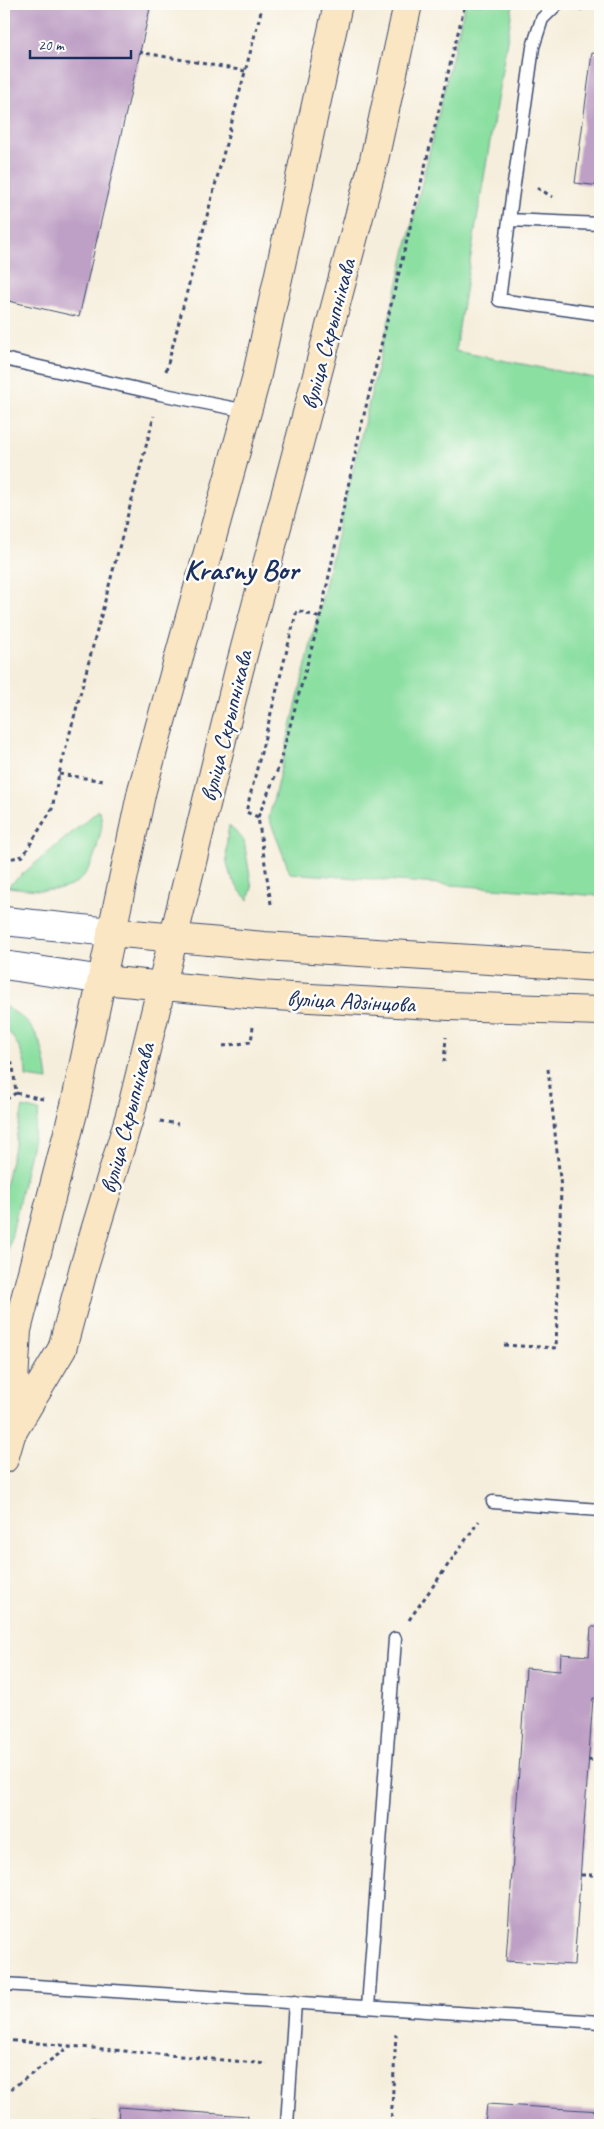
<svg xmlns="http://www.w3.org/2000/svg" width="604" height="2129" font-family="Caveat,sans-serif">
	<style>
		.green { fill: #8bdfa1; stroke: #538780 }
		.building { fill: #be9fc5 }
		.lines { fill: none; stroke-linecap: round; stroke-linejoin: round }
		.service-casing { stroke: #3c4c71; stroke-width: 15 }
		.tertiary-casing { stroke: #3c4c71; stroke-width: 30 }
		.secondary-casing { stroke: #3c4c71; stroke-width: 30 }
		.path { stroke: #3c4c71; stroke-width: 3; stroke-dasharray: 4 4; stroke-linecap: butt }
		.service { stroke: #fff; stroke-width: 12 }
		.tertiary { stroke: #fff; stroke-width: 28 }
		.secondary { stroke: #fbe6c3; stroke-width: 28 }
		.labels { text-anchor: middle; dominant-baseline: central; stroke-width: 5; stroke-linejoin: round; paint-order: stroke }
		.street-label { font-size: 24px; fill: #1b2f5e; stroke: #fdfcf7 }
		.district-label { font-size: 29px; font-weight: bold; fill: #1b2f5e; stroke: #fdfcf7 }
	</style>
	<rect width="100%" height="100%" fill="#fdfcf7"/>
	<filter id="ink" filterUnits="userSpaceOnUse"><feTurbulence type="fractalNoise" baseFrequency=".02" numOctaves="2"/><feDisplacementMap in="SourceGraphic" scale="10" xChannelSelector="R" yChannelSelector="G"/><feConvolveMatrix kernelMatrix="1 2 1 2 8 2 1 2 1" color-interpolation-filters="sRGB"/></filter>
	<filter id="wash" filterUnits="userSpaceOnUse"><feTurbulence type="fractalNoise" baseFrequency=".0096" numOctaves="4" result="noise"/><feDisplacementMap in="SourceGraphic" scale="20" xChannelSelector="R" yChannelSelector="G"/><feGaussianBlur stdDeviation="1.12" result="paint"/><feColorMatrix in="noise" values="0 0 0 0 0 0 0 0 0 0 0 0 0 0 0 0 0 1.4 0 .05"/><feComposite in="paint" operator="in"/></filter>
	<g filter="url(#wash)">
		<rect width="100%" height="100%" fill="#f6eedc"/>
		<path class="green" d="M 465,4 L 513,4 L 455,351 L 600,379 L 600,896 L 290,873 L 269,818 Z
			M 99,810 C 105,825 100,832 97,847 C 83,900 51,891 7,887 Z
			M 229,825 L 244,841 L 252,888 L 248,900 C 224,875 224,858 229,825 Z
			M 4,1006 C 37,1023 44,1045 48,1080 L 26,1077 C 27,1060 16,1038 4,1027 Z
			M 23,1107 L 39,1111 L 4,1270 L 4,1191 Z"/>
		<g id="blocks">
			<path class="building" d="M 4,4 L 151,4 L 79,317 L 4,300 Z
				M 592,53 L 600,54 L 600,186 L 575,183 Z
				M 591,1627 L 600,1627 L 600,1699 L 593,1698 L 574,1965 L 506,1961 L 526,1668 L 560,1671 L 561,1654 L 589,1656 Z
				M 487,2104 L 600,2111 L 600,2125 L 485,2125 Z
				M 119,2107 L 248,2116 L 247,2125 L 118,2125 Z
				M 91,2122 L 112,2124 L 112,2125 L 90,2125 Z"/>
		</g>
	</g>
	<g filter="url(#ink)">
		<use href="#blocks" fill-opacity="0" stroke="#3c4c71" stroke-width="1"/>
		<g class="lines">
			<defs>
				<path id="service" d="M 557,4 L 542,19 L 533,47 L 509,220 L 600,224
					M 509,220 L 499,300 L 600,314
					M 4,359 L 160,394 L 247,411
					M 493,1502 L 600,1510
					M 4,1984 L 600,2022
					M 368,2007 L 395,1639
					M 287,2125 L 295,2002"/>
				<path id="tertiary" d="M 4,921 L 111,932
					M 4,965 L 103,980"/>
				<path id="secondary" d="M 111,932 L 264,946 L 600,967
					M 103,980 L 258,995 L 449,1006 L 600,1011
					M 13,1431 L 62,1349 L 84,1267 L 130,1115 L 238,674 L 374,160 L 408,4
					M 4,1459 L 11,1435 L 17,1330 L 75,1105 L 142,790 L 256,379 L 338,4"/>
			</defs>
			<use href="#service" class="service-casing"/>
			<use href="#tertiary" class="tertiary-casing"/>
			<use href="#secondary" class="secondary-casing"/>
			<path class="path" d="M 580,10 L 590,4 L 600,5
				M 139,52 L 245,71
				M 537,188 L 553,197
				M 166,371 L 263,4
				M 59,774 L 104,781
				M 258,817 L 246,812 L 297,610 L 320,618
				M 4,860 L 23,856 L 52,809 L 59,774 L 154,416
				M 271,904 L 258,817 L 278,769 L 320,618 L 359,435 L 465,4
				M 223,1046 L 251,1042 L 253,1027
				M 4,1047 L 13,1066 L 16,1093 L 4,1101
				M 444,1062 L 446,1037
				M 16,1093 L 43,1099
				M 160,1121 L 178,1124
				M 504,1345 L 556,1348 L 561,1188 L 548,1069
				M 409,1620 L 479,1521
				M 588,1760 L 600,1761
				M 581,1875 L 600,1875
				M 4,2040 L 267,2064
				M 4,2094 L 70,2046
				M 391,2125 L 396,2034"/>
			<use href="#service" class="service"/>
			<use href="#tertiary" class="tertiary"/>
			<use href="#secondary" class="secondary"/>
		</g>
	</g>
	<g class="labels">
		<g class="street-label">
			<text transform="translate(328 334) rotate(-75)">вуліца Скрыпнікава</text>
			<text transform="translate(226 726) rotate(-76)">вуліца Скрыпнікава</text>
			<text transform="translate(351 1001) rotate(3)">вуліца Адзінцова</text>
			<text transform="translate(127 1118) rotate(-75)">вуліца Скрыпнікава</text>
		</g>
		<g class="district-label">
			<text x="241" y="569">Krasny Bor</text>
		</g>
	</g>
	<rect width="604" height="2129" fill="none" stroke="#fdfcf7" stroke-width="20"/>
	<path d="M30 50v8h101v-8" fill="none" stroke="#1b2f5e" stroke-width="2.5"/>
	<text x="38" y="50" font-size="15" fill="#1b2f5e" stroke="#fdfcf7" stroke-width="4" paint-order="stroke">20 m</text>
</svg>
